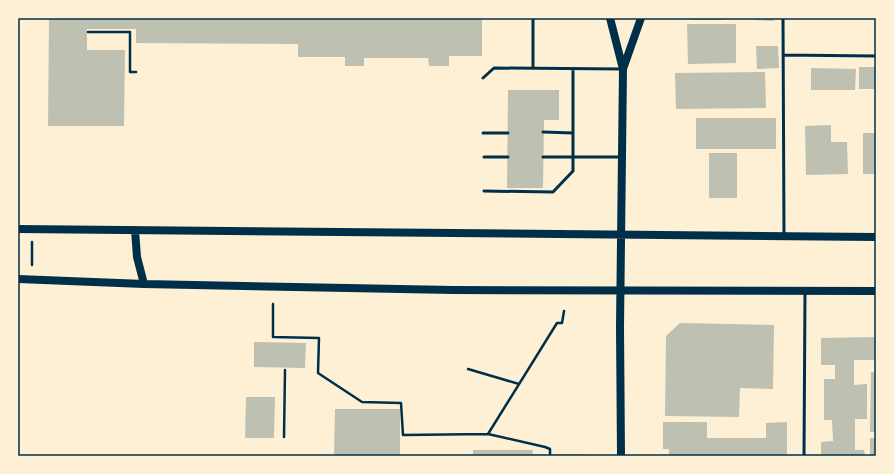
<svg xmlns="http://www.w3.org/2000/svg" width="894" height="474" font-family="'Fira Sans Condensed',sans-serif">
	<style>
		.building { fill: #bec0b2 }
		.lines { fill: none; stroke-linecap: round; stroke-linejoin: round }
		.path { stroke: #003049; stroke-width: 2.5 }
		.service { stroke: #003049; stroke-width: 3 }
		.secondary { stroke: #003049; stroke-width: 8 }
		.neatline { fill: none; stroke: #003049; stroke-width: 1.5 }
	</style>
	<rect width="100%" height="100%" fill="#fdf0d5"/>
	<path class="building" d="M 49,18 L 482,18 L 482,56 L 449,56 L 449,66 L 429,66 L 428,58 L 364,58 L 364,66 L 345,66 L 345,57 L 298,57 L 298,44 L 136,43 L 136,29 L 87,29 L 87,50 L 125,50 L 124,126 L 48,126 Z
		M 691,18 L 724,18 L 724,20 L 691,20 Z
		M 753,18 L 774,18 L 774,21 L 753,20 Z
		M 687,24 L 736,24 L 736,63 L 688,64 Z
		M 756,46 L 778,46 L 779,68 L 757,69 Z
		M 859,67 L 876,67 L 876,89 L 859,89 Z
		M 811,68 L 856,69 L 855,90 L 811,90 Z
		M 765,72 L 766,108 L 676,109 L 675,73 Z
		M 508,90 L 559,90 L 559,120 L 544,120 L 543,188 L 507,188 Z
		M 696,118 L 776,118 L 776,149 L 696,149 Z
		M 831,125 L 831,142 L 847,142 L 848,174 L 806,175 L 805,126 Z
		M 863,133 L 876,133 L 876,174 L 863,174 Z
		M 709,153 L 737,153 L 737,198 L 709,198 Z
		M 680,323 L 774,325 L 773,389 L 740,388 L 739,417 L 665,416 L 666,336 Z
		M 876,337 L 876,360 L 854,360 L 854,385 L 867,384 L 867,419 L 855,419 L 855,450 L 864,450 L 865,456 L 821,456 L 821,442 L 833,441 L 832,420 L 824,420 L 824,379 L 835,379 L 835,365 L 821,365 L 821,338 Z
		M 254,342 L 306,343 L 305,368 L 254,367 Z
		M 871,372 L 876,372 L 876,432 L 870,432 Z
		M 246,397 L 275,397 L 274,438 L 245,438 Z
		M 335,409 L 400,409 L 400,456 L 334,456 Z
		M 663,422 L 707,422 L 707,438 L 766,438 L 766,423 L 787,422 L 787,456 L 669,456 L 669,449 L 663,449 Z
		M 870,438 L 876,438 L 876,456 L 870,456 Z
		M 473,450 L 533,450 L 532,456 L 473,456 Z"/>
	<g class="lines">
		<path class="path" d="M 88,32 L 130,32 L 130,72 L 136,72
			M 32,265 L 32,242
			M 273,304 L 273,337 L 319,338 L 318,373 L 362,402 L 401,403 L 403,435 L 488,434 L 557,323 L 562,323 L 564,311
			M 468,369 L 519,384
			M 488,434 L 545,447 L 550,449 L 550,456
			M 284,437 L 285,370
			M 532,456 L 545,456
			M 551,456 L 586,456"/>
		<path class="service" d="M 783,18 L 784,236
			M 783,55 L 876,56
			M 533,68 L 533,18
			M 483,78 L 494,68 L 621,69
			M 543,132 L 573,133
			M 483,133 L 508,133
			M 484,157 L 508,157
			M 543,157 L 621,157
			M 484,191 L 553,192 L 573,171 L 573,69
			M 804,456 L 805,292"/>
		<path class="secondary" d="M 610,18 L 623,69 L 620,327 L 621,456
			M 623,69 L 641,18
			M 18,229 L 876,237
			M 135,230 L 137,257 L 144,284
			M 18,279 L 144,284 L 453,290 L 876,291"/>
	</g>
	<rect width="894" height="474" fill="none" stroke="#fdf0d5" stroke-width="38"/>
	<rect x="19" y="19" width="856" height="436" class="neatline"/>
</svg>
